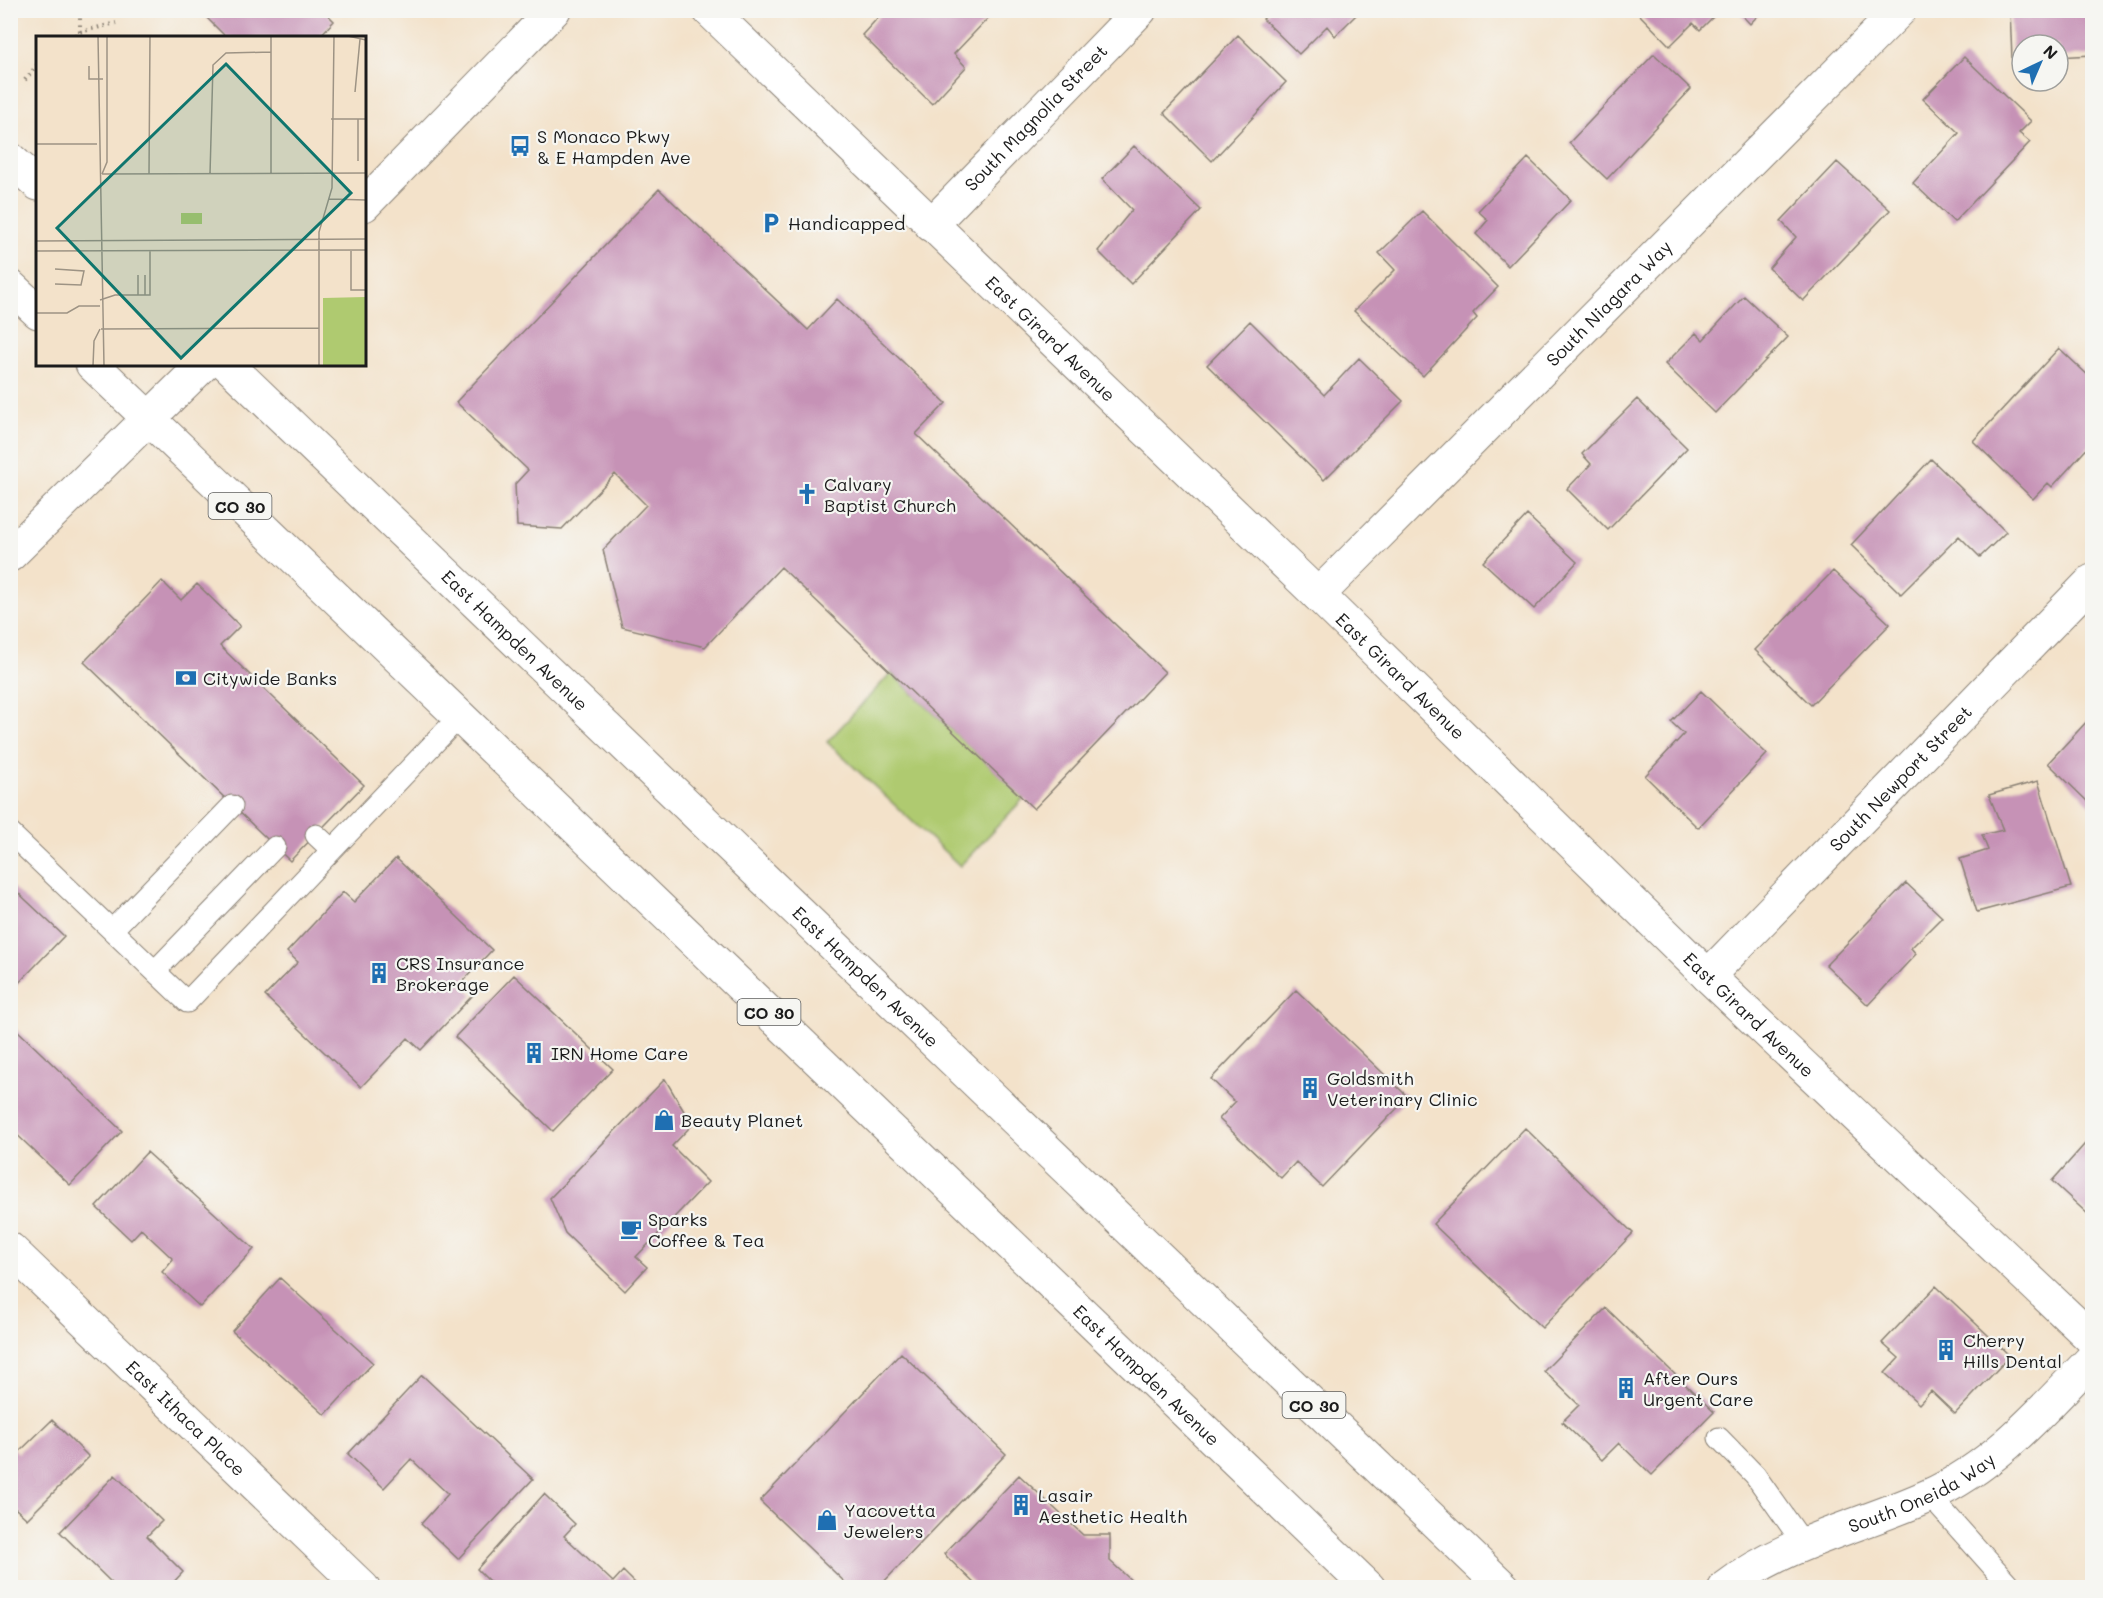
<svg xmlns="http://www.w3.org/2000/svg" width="2103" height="1598" font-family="Mali,sans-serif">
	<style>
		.green { fill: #afca70; stroke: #667346; stroke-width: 1.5 }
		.building { fill: #c692b6 }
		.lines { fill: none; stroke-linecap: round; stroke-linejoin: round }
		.service-casing { stroke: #887f73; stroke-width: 23 }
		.minor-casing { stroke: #887f73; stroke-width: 35 }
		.tertiary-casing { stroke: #887f73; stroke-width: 35 }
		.secondary-casing { stroke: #887f73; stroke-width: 35 }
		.primary-casing { stroke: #887f73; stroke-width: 35 }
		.path { stroke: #887f73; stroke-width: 4; stroke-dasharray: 1.5 4.5; stroke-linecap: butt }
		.service { stroke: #fff; stroke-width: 21 }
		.minor { stroke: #fff; stroke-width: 33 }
		.tertiary { stroke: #fff; stroke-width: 33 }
		.secondary { stroke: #fff; stroke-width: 33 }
		.primary { stroke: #fff; stroke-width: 33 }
		.labels { text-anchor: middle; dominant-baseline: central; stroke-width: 4.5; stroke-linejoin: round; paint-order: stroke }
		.shield { fill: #f6f6f2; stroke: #5d5d5c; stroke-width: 1.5 }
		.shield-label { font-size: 16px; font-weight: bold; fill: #1c1c1c }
		.street-label { font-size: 18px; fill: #1c1c1c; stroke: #f6f6f2 }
		.poi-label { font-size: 18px; fill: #1c1c1c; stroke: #f6f6f2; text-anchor: start }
		.inset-road { fill: none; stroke: #9d9384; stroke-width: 1.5 }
		.view { fill: #0f766e; fill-opacity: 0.15; stroke: #0f766e; stroke-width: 3 }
		.inset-edge { fill: none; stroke: #1c1c1c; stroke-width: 3 }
	</style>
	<rect width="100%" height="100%" fill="#f6f6f2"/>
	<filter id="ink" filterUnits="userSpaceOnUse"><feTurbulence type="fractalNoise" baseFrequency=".0167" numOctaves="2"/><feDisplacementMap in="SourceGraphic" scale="12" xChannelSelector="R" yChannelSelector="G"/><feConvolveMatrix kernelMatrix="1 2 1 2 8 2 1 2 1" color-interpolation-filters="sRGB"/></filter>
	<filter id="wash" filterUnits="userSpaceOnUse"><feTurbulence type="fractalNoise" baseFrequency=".008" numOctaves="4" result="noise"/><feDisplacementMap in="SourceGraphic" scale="24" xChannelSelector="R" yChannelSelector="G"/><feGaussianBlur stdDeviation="1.35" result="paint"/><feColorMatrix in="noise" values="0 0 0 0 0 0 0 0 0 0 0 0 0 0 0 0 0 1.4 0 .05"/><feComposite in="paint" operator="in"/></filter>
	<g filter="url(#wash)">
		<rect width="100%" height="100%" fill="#f3e2ca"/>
		<path class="green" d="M 891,673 L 1024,798 L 960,866 L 827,742 Z"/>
		<g id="blocks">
			<path class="building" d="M 199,10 L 323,10 L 334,21 L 318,38 L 227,38 Z
				M 885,10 L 908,10 L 915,18 L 922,10 L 989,10 L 992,14 L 954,54 L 966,67 L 932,104 L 862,35 Z
				M 1272,10 L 1361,10 L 1335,36 L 1327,26 L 1299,54 L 1263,19 Z
				M 1635,10 L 1720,10 L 1700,30 L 1693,23 L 1670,46 Z
				M 1737,10 L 1763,10 L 1750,24 Z
				M 2010,10 L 2092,10 L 2092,55 L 2058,57 L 2058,45 L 2022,45 L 2022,58 L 2012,59 Z
				M 1238,35 L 1286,82 L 1212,161 L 1164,113 Z
				M 1654,54 L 1691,89 L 1607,179 L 1569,143 Z
				M 1964,57 L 2031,121 L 2019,133 L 2030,142 L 1954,222 L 1913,183 L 1959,133 L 1923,99 Z
				M 1134,146 L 1201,210 L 1131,284 L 1098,251 L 1132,210 L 1102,179 Z
				M 1528,158 L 1571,200 L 1508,266 L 1476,234 L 1488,220 L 1478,211 Z
				M 1837,162 L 1890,210 L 1803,301 L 1769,268 L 1796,237 L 1781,221 Z
				M 659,189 L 808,330 L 837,299 L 946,403 L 916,434 L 1165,672 L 1034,809 L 781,567 L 705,647 L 622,627 L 603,550 L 646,505 L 615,474 L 562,529 L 517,526 L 515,484 L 528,470 L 456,402 Z
				M 1422,211 L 1498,287 L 1473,313 L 1477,318 L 1423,376 L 1354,311 L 1395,270 L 1379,253 Z
				M 1744,296 L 1788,337 L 1715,413 L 1665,364 L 1696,333 L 1703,340 Z
				M 1250,321 L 1324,395 L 1359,358 L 1403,401 L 1324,480 L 1207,365 Z
				M 2059,348 L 2092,379 L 2092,443 L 2052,487 L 2048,483 L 2033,499 L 1973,441 Z
				M 1637,399 L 1687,448 L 1608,530 L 1567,489 L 1591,464 L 1582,454 Z
				M 1931,459 L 2006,532 L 1980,557 L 1959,536 L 1901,594 L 1851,545 Z
				M 1527,515 L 1577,562 L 1534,609 L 1483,562 Z
				M 1833,571 L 1890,624 L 1811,705 L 1755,650 Z
				M 162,581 L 181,600 L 197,584 L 240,626 L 220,646 L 364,785 L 290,861 L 84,662 Z
				M 1701,691 L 1767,754 L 1698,828 L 1645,776 L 1684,734 L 1671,722 Z
				M 2092,716 L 2092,806 L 2048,763 Z
				M 2038,781 L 2071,887 L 1977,912 L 1960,859 L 1988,850 L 1982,835 L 2003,830 L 1989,795 Z
				M 396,858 L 492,950 L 461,983 L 473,995 L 421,1050 L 408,1038 L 361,1087 L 265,996 L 298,962 L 287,952 L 343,892 L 354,902 Z
				M 1906,883 L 1942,917 L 1911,948 L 1916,954 L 1868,1005 L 1826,965 Z
				M 10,885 L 64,936 L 10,992 Z
				M 514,975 L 613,1069 L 553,1131 L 455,1037 Z
				M 1296,990 L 1408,1097 L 1322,1187 L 1296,1162 L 1281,1178 L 1219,1119 L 1235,1102 L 1211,1079 Z
				M 15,1028 L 122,1131 L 70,1185 L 10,1128 L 10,1032 Z
				M 665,1079 L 692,1125 L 672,1146 L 708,1182 L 636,1257 L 647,1267 L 625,1291 L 565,1233 L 550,1198 Z
				M 1525,1128 L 1633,1233 L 1542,1328 L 1433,1224 Z
				M 2092,1136 L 2092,1216 L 2091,1217 L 2052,1181 Z
				M 147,1152 L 254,1249 L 200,1307 L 162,1272 L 173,1259 L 141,1229 L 131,1240 L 96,1207 Z
				M 280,1278 L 373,1363 L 325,1415 L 232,1331 Z
				M 1936,1286 L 2010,1356 L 1955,1414 L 1931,1391 L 1919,1404 L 1885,1373 L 1899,1358 L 1882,1343 Z
				M 1606,1308 L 1714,1412 L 1652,1475 L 1619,1443 L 1602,1460 L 1562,1422 L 1579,1405 L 1544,1371 Z
				M 901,1353 L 1006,1454 L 878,1588 L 851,1588 L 760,1501 Z
				M 422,1375 L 533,1479 L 458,1559 L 421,1524 L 448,1494 L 411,1459 L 384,1488 L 348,1454 Z
				M 52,1420 L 89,1457 L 27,1519 L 16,1509 L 10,1515 L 10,1445 L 18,1453 Z
				M 115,1475 L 162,1521 L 147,1536 L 183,1572 L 168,1588 L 117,1588 L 60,1532 Z
				M 1019,1475 L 1083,1535 L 1110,1535 L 1110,1561 L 1133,1582 L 1128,1588 L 979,1588 L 944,1554 Z
				M 544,1494 L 575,1524 L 564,1536 L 613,1582 L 623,1571 L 640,1588 L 496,1588 L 477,1569 Z"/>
		</g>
	</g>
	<g filter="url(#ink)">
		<use href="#blocks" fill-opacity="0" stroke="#887f73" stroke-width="1.5"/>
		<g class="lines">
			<defs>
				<path id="service" d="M 10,833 L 187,1002 L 460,716
					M 316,835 L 332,850
					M 112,930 L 232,806
					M 155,971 L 275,847
					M 1719,1438 L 1755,1475 L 1803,1543
					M 1929,1495 L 2012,1588"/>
				<g id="minor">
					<path id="s1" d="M 931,225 L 1140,10"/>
					<path id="s2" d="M 1318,595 L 1900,10"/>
					<path id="s3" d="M 1708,976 L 2092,581"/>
					<path id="s4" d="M 10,1249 L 363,1588"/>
				</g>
				<g id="tertiary">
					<path id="s5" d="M 709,10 L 1318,595 L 1708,976 L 2092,1339"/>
					<path id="s6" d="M 1725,1588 C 1786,1541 1860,1527 1928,1496 C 1995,1466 2043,1410 2092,1359"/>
				</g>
				<path id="secondary" d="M 364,205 L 554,10
					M 10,555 L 204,364"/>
				<g id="primary">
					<path d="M 10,159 L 38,184"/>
					<path d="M 10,286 L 38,312"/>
					<path id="s7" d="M 92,364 L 1369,1588"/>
					<path id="s8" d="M 227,364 L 1504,1588"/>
				</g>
			</defs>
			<use href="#service" class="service-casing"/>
			<use href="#minor" class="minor-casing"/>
			<use href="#tertiary" class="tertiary-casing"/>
			<use href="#secondary" class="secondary-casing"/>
			<use href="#primary" class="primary-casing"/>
			<path class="path" d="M 80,32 L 80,10
				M 70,38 L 80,32 L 116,23
				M 25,80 L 38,64"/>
			<use href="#service" class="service"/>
			<use href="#minor" class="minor"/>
			<use href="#tertiary" class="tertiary"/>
			<use href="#secondary" class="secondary"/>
			<use href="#primary" class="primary"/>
		</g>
	</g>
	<defs>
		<symbol id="bus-bare" viewBox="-9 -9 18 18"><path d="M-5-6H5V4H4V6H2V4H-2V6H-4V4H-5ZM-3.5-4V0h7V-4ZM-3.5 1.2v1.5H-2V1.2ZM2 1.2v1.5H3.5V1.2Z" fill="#1f6fb2" stroke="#f6f6f2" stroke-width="2.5" paint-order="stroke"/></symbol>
		<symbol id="parking-bare" viewBox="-9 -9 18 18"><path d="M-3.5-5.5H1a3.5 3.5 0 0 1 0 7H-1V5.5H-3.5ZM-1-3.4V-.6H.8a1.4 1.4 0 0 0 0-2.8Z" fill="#1f6fb2" stroke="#f6f6f2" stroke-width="2.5" paint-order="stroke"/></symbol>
		<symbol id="church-bare" viewBox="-9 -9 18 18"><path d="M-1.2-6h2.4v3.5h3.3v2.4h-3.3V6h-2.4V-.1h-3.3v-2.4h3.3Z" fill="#1f6fb2" stroke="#f6f6f2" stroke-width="2.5" paint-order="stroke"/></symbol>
		<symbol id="bank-bare" viewBox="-9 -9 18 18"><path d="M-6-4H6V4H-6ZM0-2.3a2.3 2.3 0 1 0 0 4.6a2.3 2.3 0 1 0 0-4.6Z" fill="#1f6fb2" stroke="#f6f6f2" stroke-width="2.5" paint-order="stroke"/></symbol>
		<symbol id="building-bare" viewBox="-9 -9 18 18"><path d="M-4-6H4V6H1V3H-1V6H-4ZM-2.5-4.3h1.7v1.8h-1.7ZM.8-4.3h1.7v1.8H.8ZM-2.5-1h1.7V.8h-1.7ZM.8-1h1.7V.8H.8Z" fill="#1f6fb2" stroke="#f6f6f2" stroke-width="2.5" paint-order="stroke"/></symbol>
		<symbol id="shop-bare" viewBox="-9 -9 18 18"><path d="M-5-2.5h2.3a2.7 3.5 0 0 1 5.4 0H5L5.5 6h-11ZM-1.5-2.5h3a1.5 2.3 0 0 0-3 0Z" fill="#1f6fb2" stroke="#f6f6f2" stroke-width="2.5" paint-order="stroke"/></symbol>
		<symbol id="cafe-bare" viewBox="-9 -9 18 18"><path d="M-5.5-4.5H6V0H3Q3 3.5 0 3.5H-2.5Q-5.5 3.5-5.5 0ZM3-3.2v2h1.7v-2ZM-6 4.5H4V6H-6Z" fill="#1f6fb2" stroke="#f6f6f2" stroke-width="2.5" paint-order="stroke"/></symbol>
	</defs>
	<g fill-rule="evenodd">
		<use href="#bus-bare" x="505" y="131" width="30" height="30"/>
		<use href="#parking-bare" x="756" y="208" width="30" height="30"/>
		<use href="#church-bare" x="792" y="479" width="30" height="30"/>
		<use href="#bank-bare" x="171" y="663" width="30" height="30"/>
		<use href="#building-bare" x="364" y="958" width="30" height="30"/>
		<use href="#building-bare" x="519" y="1038" width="30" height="30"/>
		<use href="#building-bare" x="1295" y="1073" width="30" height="30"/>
		<use href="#shop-bare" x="649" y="1105" width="30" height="30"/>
		<use href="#cafe-bare" x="616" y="1214" width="30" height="30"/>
		<use href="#building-bare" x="1931" y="1335" width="30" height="30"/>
		<use href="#building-bare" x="1611" y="1373" width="30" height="30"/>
		<use href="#building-bare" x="1006" y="1490" width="30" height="30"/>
		<use href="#shop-bare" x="812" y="1505" width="30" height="30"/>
	</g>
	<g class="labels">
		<g class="shield">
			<rect x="208.5" y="493" width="63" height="26" rx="4.5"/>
			<rect x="737.5" y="999" width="63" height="26" rx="4.5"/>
			<rect x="1282.5" y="1392" width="63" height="26" rx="4.5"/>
		</g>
		<g class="shield-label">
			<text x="240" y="506">CO 30</text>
			<text x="769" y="1012">CO 30</text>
			<text x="1314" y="1405">CO 30</text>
		</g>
		<g class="street-label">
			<text stroke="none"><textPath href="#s1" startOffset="150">South Magnolia Street</textPath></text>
			<text stroke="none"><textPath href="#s2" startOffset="412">South Niagara Way</textPath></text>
			<text stroke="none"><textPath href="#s5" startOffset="474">East Girard Avenue</textPath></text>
			<text stroke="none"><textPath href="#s8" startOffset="399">East Hampden Avenue</textPath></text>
			<text stroke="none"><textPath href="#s5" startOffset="960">East Girard Avenue</textPath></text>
			<text stroke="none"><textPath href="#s3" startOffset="276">South Newport Street</textPath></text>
			<text stroke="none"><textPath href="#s8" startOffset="885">East Hampden Avenue</textPath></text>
			<text stroke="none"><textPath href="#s5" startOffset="1446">East Girard Avenue</textPath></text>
			<text stroke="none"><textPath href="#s7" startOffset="1461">East Hampden Avenue</textPath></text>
			<text stroke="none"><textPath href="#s4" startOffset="244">East Ithaca Place</textPath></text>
			<text stroke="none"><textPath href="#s6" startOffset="219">South Oneida Way</textPath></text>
		</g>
		<g class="poi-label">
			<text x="537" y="136">S Monaco Pkwy<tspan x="537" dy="21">&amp; E Hampden Ave</tspan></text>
			<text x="788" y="223">Handicapped</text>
			<text x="824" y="484">Calvary<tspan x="824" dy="21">Baptist Church</tspan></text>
			<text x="203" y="678">Citywide Banks</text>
			<text x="396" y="963">CRS Insurance<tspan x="396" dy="21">Brokerage</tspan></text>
			<text x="551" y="1053">IRN Home Care</text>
			<text x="1327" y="1078">Goldsmith<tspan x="1327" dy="21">Veterinary Clinic</tspan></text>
			<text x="681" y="1120">Beauty Planet</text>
			<text x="648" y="1219">Sparks<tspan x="648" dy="21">Coffee &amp; Tea</tspan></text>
			<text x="1963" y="1340">Cherry<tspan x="1963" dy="21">Hills Dental</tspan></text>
			<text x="1643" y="1378">After Ours<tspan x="1643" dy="21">Urgent Care</tspan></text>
			<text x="1038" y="1495">Lasair<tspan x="1038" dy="21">Aesthetic Health</tspan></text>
			<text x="844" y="1510">Yacovetta<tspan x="844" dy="21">Jewelers</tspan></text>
		</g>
	</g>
	<g transform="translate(36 36)">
		<rect width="330" height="330" fill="#f3e2ca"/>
		<path d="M 145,177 L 166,177 L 166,188 L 145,188 ZM 330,261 L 330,330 L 287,330 L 287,262 Z" fill="#afca70"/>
		<path class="inset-road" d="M 62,0 L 68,330M 312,0 L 330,4M 53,30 L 53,43 L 67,43M 319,56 L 324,3M 295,83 L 330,83M 0,108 L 61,108M 322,125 L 322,83M 66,138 L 330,137M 66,138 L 71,126 L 71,0M 113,138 L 114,0M 174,138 L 177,29 L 190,17 L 235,16M 235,138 L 235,0M 293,163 L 330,164M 0,205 L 330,203M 315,214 L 315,254 L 330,254M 0,215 L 330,214M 19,233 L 48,235 L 45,249 L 19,248M 102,239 L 102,259M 109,259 L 109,239M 64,264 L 79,259 L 114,259 L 114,214M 0,277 L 31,277 L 43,270 L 64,270M 65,293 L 283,292M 57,330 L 58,305 L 64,293M 283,330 L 283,196 L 296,152 L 298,0"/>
		<path class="view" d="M 190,28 L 315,157 L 145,322 L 21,192 Z"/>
		<rect width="330" height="330" class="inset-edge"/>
	</g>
	<rect width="2103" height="1598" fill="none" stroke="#f6f6f2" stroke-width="36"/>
	<g transform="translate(2040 63) rotate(44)"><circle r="28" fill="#f6f6f2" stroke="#9f9f9c" stroke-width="1.5"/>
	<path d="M0-4.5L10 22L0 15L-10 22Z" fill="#1f6fb2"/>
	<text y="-9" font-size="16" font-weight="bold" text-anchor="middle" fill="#1c1c1c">N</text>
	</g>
</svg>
